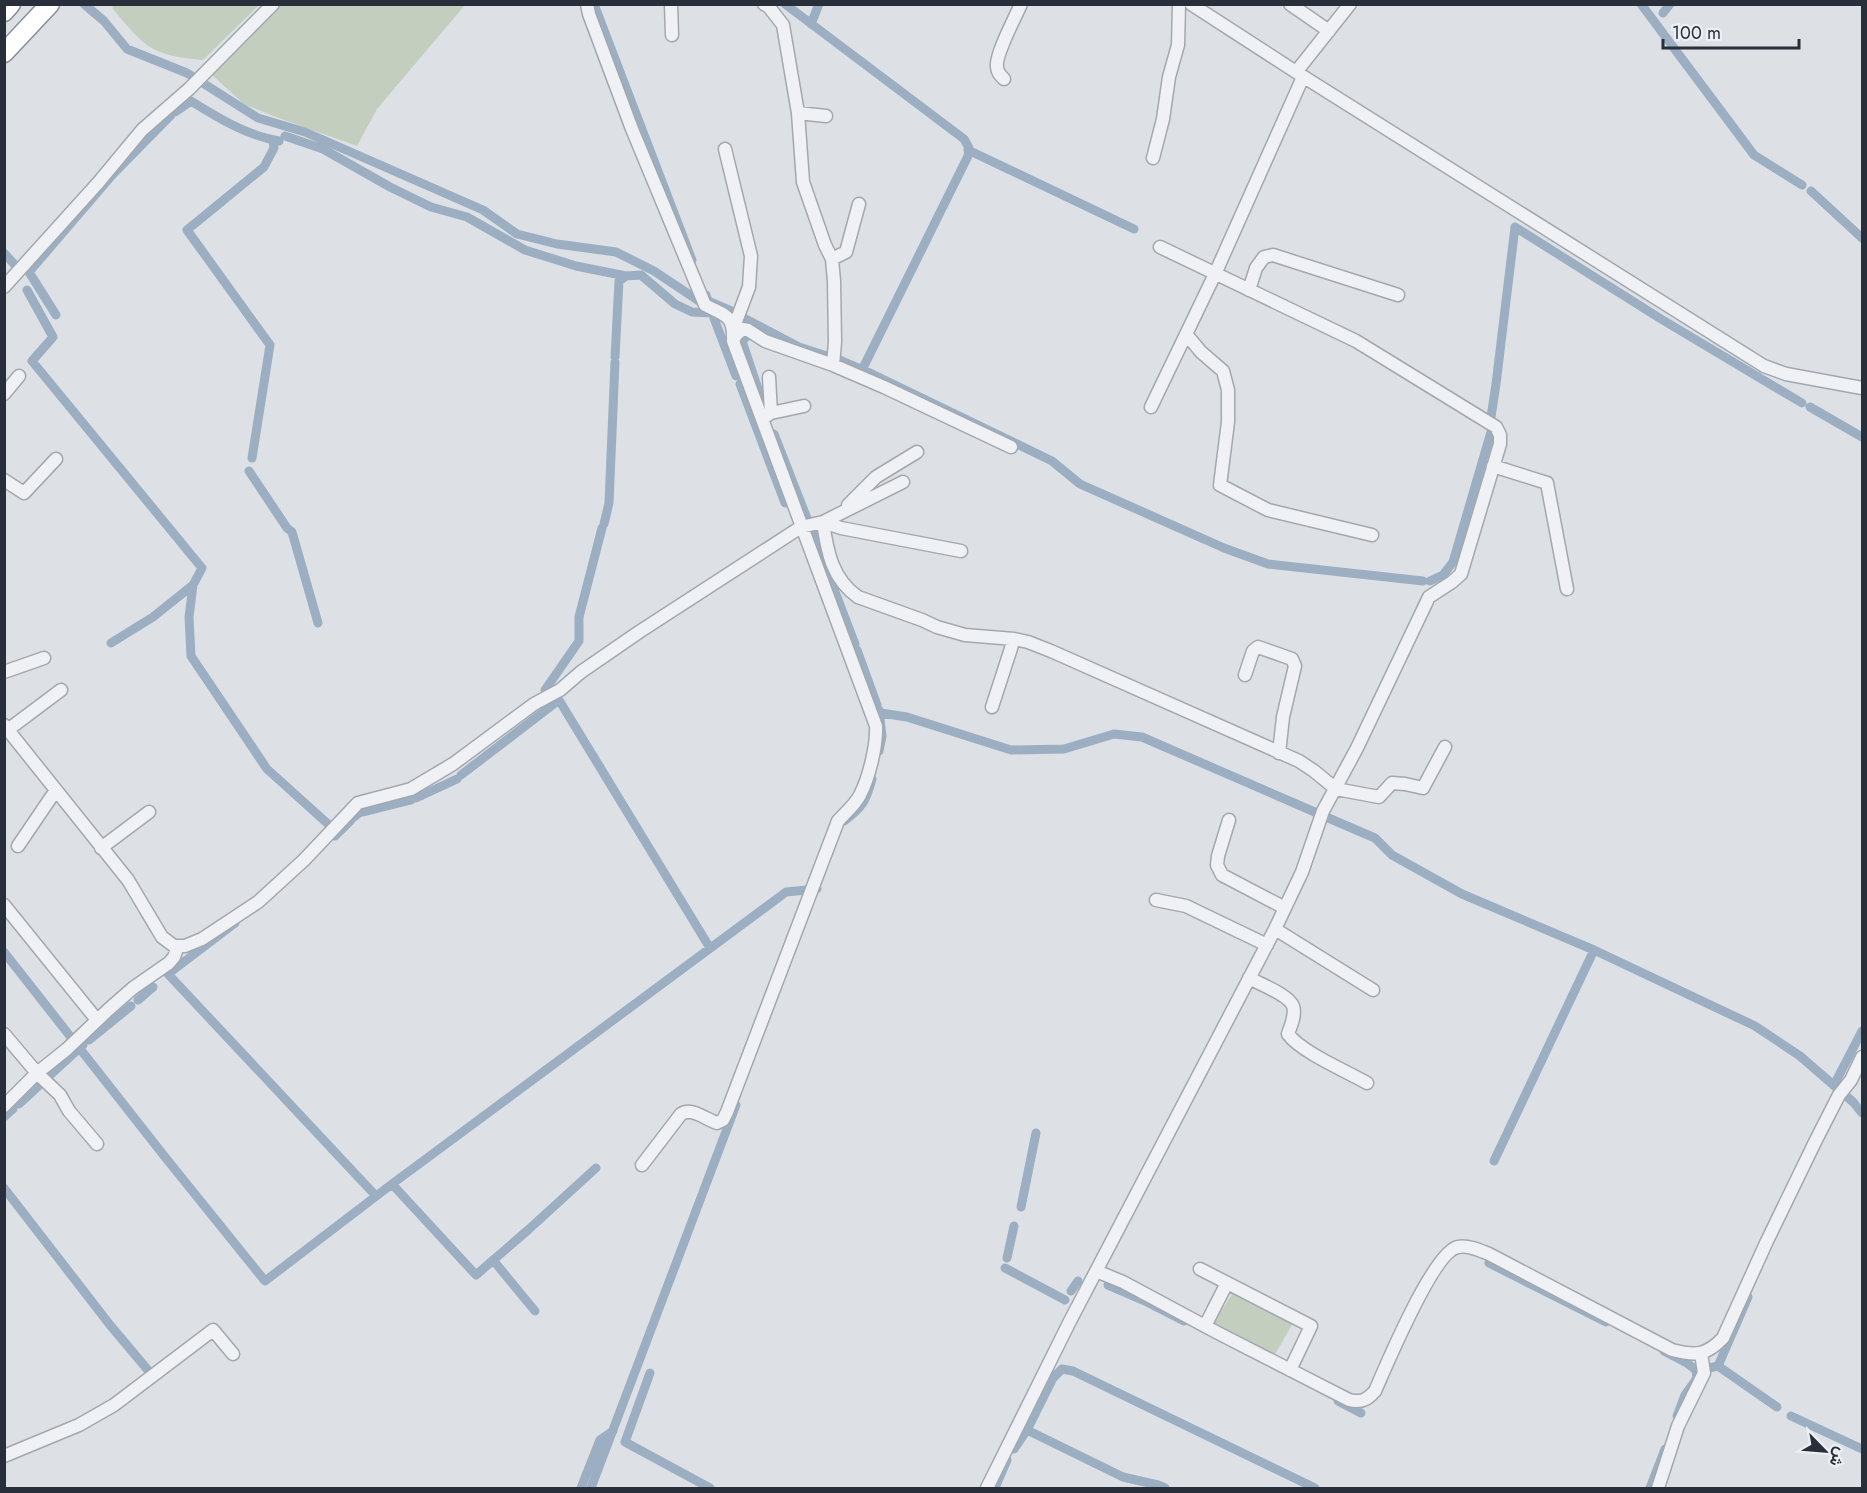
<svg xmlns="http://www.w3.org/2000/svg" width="1867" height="1493" font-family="Jost,Vazirmatn,sans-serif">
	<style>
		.green { fill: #c3cebf }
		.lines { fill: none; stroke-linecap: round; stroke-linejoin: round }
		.canal { stroke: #9cafc2; stroke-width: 9 }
		.minor-casing { stroke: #a3a8ae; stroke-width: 15 }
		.highway-casing { stroke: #868e9a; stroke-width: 21 }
		.minor { stroke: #eff1f4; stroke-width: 12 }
		.highway { stroke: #fff; stroke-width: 18 }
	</style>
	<rect width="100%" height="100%" fill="#dde1e5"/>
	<path class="green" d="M 112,5 L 112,4 L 259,5 L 203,60 C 189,59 173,57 160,52 C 141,45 126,24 113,9 Z
		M 279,5 L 465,5 L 377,109 L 357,146 L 276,117 L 244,104 L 212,75 Z
		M 1234,1291 L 1293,1323 L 1274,1356 L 1213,1324 Z"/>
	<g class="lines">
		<path class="canal" d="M 84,4 L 104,21 L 127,49 L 187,73 L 258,118 L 305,132 L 426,185 L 483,210 L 517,234 L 557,244 L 616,252 L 654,271 L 699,301
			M 594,4 L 692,260
			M 785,4 L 964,139 L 969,148 L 968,156 L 862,370
			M 1641,4 L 1754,155 L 1802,185
			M 1663,13 L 1670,4
			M 811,24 L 819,4
			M 175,112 L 191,101 C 218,118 248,136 279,141
			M 285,136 L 323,149 L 390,187 L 431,207 L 467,217 L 525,250 L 576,266 L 626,276 L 641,275 L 675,304 L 692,312 L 712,313 L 736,376
			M 968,150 L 1134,229
			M 1811,191 L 1862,238
			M 4,253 L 15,265
			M 27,290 L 53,337 L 32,361 L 202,568 L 193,585 L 189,617 L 191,656 L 267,769 L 338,833
			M 706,295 L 708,301 L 736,313
			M 56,315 L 29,272 L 113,174 L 171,115
			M 740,316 L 799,347 L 830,357
			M 748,335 L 742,341 L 766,413
			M 615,357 L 619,281 L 626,276
			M 837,359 L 872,374 L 1052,461 L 1080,484 L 1224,548 L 1268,564 L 1423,581
			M 740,384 L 785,503
			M 1810,407 L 1862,437
			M 1491,417 L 1496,384 L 1515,227 L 1661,319 L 1802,403
			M 774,434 L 808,521
			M 252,458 L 270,345 L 187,230 L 264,167 L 274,148 L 273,140
			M 249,471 L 287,528 L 292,532 L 318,623
			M 604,524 L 609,503 L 615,362
			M 811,529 L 855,644
			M 1430,581 L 1443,575 L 1453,562 L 1491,432
			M 111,643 L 153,617 L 193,585
			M 857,650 L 877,705
			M 545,690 L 579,641 L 579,617 L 602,528
			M 881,713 L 907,717 L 1011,750 L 1064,749 L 1114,734 L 1142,737 L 1317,813
			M 879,751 L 882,736 L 879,710
			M 461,775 L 559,700 L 710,948
			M 416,798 L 457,779
			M 354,817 L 359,813 L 411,800
			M 1326,817 L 1375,838 L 1392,855 L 1462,894 L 1594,950 L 1755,1026 L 1800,1056 L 1853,1102 L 1862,1113
			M 844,821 C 862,808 866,801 872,779
			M 335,836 L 351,820
			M 235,923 L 168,974 L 376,1196
			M 4,952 L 165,1157 L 265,1281 L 392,1184
			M 138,1000 L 153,987
			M 89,1040 L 131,1006
			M 48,1077 L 83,1045
			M 1834,1085 L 1862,1031
			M 19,1104 L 44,1081
			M 4,1117 L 13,1109
			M 1494,1161 L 1594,950
			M 596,1168 L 528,1230 L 476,1275 L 392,1184 L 786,892 L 817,889
			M 4,1188 L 110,1325 L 147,1369
			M 1021,1207 L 1036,1133
			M 1007,1258 L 1014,1226
			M 493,1260 L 535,1311
			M 1489,1263 L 1606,1322
			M 1005,1268 L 1065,1300
			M 1108,1285 L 1145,1301 L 1184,1321
			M 1071,1291 L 1078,1281
			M 1664,1351 L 1687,1363 L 1696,1370 L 1697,1378 L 1685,1395 L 1677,1416
			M 1718,1366 L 1777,1407
			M 1699,1370 L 1718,1366 L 1748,1297
			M 650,1373 L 625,1442 L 710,1488
			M 1338,1401 L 1361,1413
			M 1791,1416 L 1862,1449
			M 1027,1430 L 1123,1477 L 1158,1485 L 1165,1488
			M 1014,1449 L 1027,1430 L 1053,1378 L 1062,1369 L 1073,1371 L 1315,1488
			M 581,1488 L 600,1440 L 613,1431
			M 591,1488 L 736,1105
			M 995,1488 L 1007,1460
			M 1650,1488 L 1665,1449"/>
		<defs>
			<path id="minor" d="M 587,4 L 589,14 L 632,129 L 705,305 C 726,316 734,315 733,341 L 876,726 C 877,745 869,778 860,795 C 855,805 845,813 838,821 L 727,1112 L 723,1120 L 717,1123 C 705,1119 692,1107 681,1114 L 642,1165
				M 671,4 L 672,35
				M 764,4 L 769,7 L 783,25 L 798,113 L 803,182 L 825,245 L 832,259 L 834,281 L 835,342 L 833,365
				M 1191,4 L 1296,72 L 1764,366 L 1786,374 L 1862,388
				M 1290,4 L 1329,31
				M 1296,72 L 1350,4
				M 1004,79 C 1000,75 997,72 997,67 C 995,55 1015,18 1021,4
				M 798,113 L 826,116
				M 725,149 L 751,256 L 749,287 L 734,327
				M 1153,158 L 1163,119 L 1169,77 L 1178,45 L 1179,4
				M 832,259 L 846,252 L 859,204
				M 4,287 L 98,183 L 142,130 L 189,89 L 273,4
				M 1249,290 L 1256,268 L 1264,257 L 1273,255 L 1398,295
				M 1186,334 L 1201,352 L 1223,371 L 1228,390 L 1228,422 L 1220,485 L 1268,510 L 1372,535
				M 733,341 L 736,335 L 743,329 L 748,330 L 765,341 L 833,365 L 884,387 L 1011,447
				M 769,377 L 771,413
				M 4,394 L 19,376
				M 1151,407 L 1215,274 L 1303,77
				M 762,419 L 771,413 L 804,406
				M 1493,466 L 1547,483 L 1567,589
				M 4,480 L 24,493 L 56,459
				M 903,482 L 823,522 L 841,528 L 961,551
				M 848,505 L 876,477 L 917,452
				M 4,672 L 44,658
				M 1245,675 L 1253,651 L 1258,647 L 1292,659 L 1295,666 L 1283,717 L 1279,753
				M 992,707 L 1014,639
				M 4,725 L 128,880 L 162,937 L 174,946 L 185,946 L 202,939 L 258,902 L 304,860 L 358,803 L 411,789 L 453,764 L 534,704 L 560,690 L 581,672 L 639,632 L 801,527 L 823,522 C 827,551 832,579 858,597 L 922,620 L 937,627 L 965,635 L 1014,639 L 1028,642 L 1051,651 L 1299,761 L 1314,771 L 1336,789 L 1379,797 L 1392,783 L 1405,784 L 1423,788 L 1445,747
				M 9,729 L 61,690
				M 1229,820 L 1218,856 L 1217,865 L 1222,875 L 1285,908
				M 18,846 L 56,790
				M 101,848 L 149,812
				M 1156,900 L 1186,906 L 1267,945
				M 4,905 L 97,1020
				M 1275,929 L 1373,990
				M 1249,978 C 1260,984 1289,995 1293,1006 C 1296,1015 1291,1025 1288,1034 C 1301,1052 1346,1071 1367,1083
				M 4,1034 L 37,1073 L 60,1095 L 69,1111 L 97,1144
				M 4,1106 L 37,1073 L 67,1049 L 108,1010 L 133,988 L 169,963 L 174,957 L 178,946
				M 1200,1269 L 1311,1326 L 1290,1370
				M 1096,1271 L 1123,1282 L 1218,1333 L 1349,1400 C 1361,1403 1367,1400 1375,1391 C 1386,1366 1434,1251 1458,1247 C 1468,1245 1479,1250 1489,1254 L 1672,1350 C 1695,1356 1706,1356 1723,1338 L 1767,1241 L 1816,1140 L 1839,1095 L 1851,1080 L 1862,1057
				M 1205,1326 L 1227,1283
				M 4,1456 L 79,1425 L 114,1405 L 213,1330 L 233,1354
				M 987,1488 L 1069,1323 L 1275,929 L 1302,872 L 1323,811 L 1357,748 L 1429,597 L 1452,582 L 1461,574 L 1500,444 L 1500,435 L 1496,427 L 1356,341 L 1160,247
				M 1658,1488 L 1678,1426 L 1704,1373 L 1701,1353"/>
			<path id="highway" d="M 4,12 L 11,4
				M 4,53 L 50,4"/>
		</defs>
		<use href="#minor" class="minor-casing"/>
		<use href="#highway" class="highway-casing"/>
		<use href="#minor" class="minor"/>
		<use href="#highway" class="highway"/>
	</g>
	<rect width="1867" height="1493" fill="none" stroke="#282f3a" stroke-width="12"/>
	<g transform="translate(1825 1451) rotate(115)" stroke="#eceff3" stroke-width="4.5" paint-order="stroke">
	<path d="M0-4.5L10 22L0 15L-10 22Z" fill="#282f3a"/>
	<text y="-9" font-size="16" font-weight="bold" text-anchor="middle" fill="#282f3a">ش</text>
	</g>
	<path d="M1663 39v9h136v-9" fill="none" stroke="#282f3a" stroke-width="3"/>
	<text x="1672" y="39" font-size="18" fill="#282f3a" stroke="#eceff3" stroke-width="4.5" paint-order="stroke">100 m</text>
</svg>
